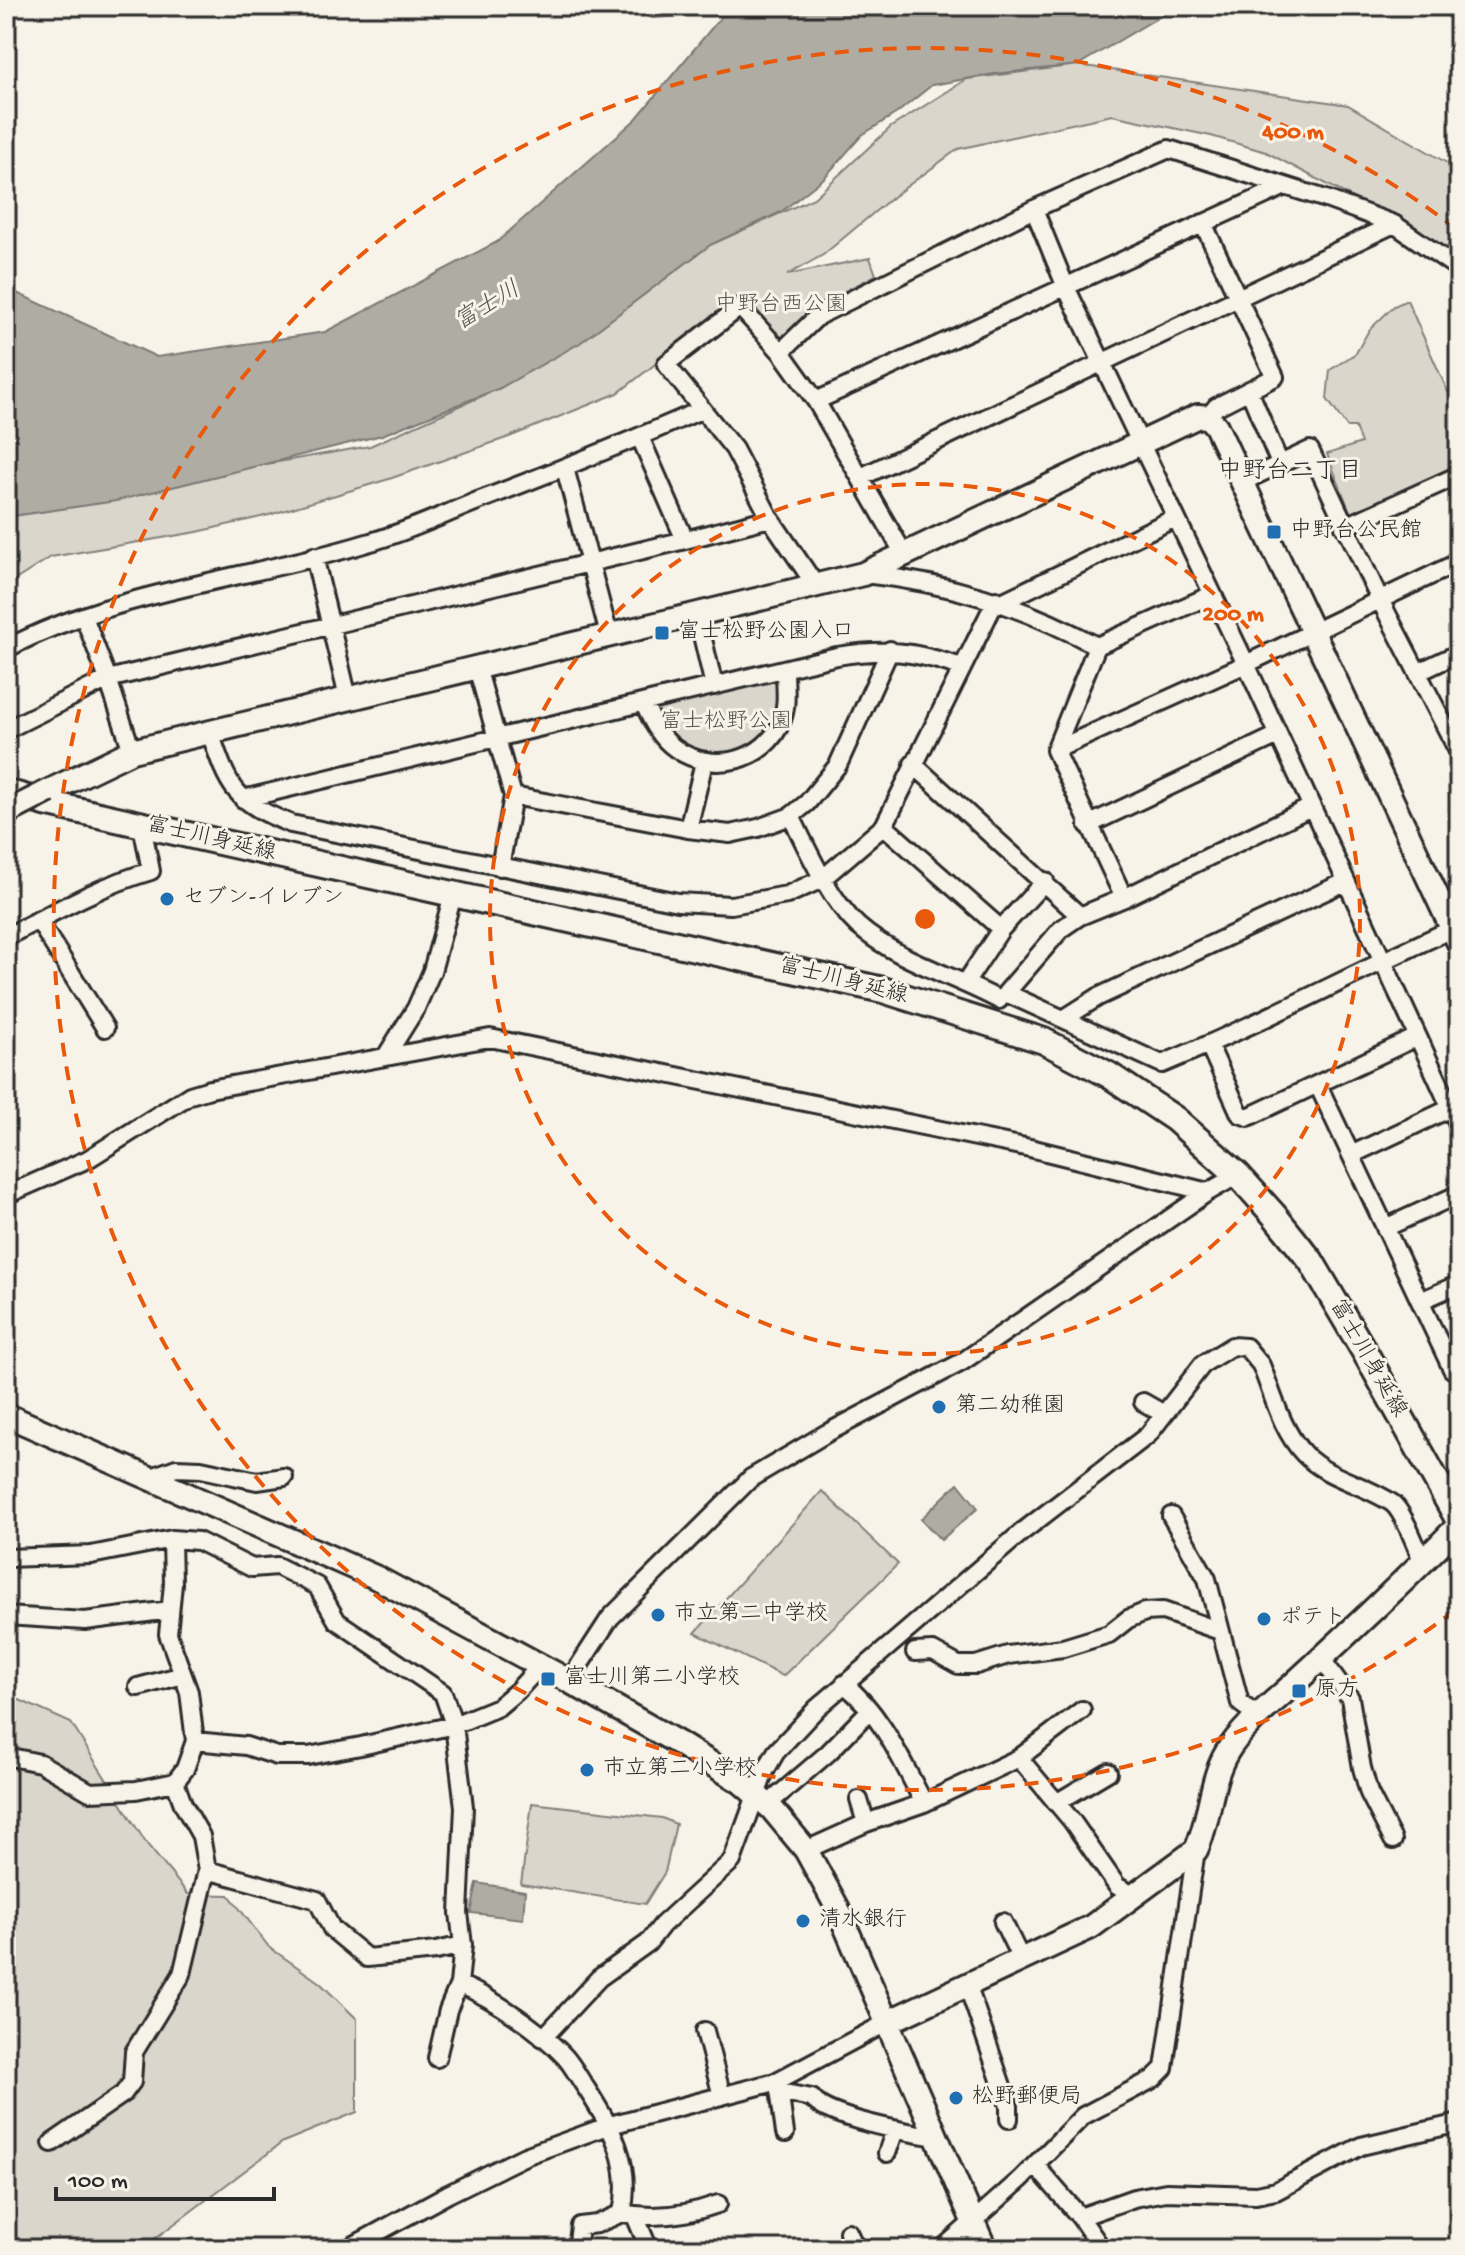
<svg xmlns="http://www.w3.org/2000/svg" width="1465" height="2255" font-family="'Gochi Hand','Klee One',sans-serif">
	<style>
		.green { fill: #dad6cc; stroke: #82807c; stroke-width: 2 }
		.water { fill: #afaca4; stroke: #7a7874; stroke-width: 2 }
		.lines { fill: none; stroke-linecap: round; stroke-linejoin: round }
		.stream { stroke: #7a7874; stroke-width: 4 }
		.street-casing { stroke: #2b2b2b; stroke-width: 22 }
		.secondary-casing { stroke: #2b2b2b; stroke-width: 28 }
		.primary-casing { stroke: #2b2b2b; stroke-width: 30 }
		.street { stroke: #f7f3e8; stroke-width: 16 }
		.secondary { stroke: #f7f3e8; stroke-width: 22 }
		.primary { stroke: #f7f3e8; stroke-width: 24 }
		.secondary-bridge-casing { stroke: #2b2b2b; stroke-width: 28; stroke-linecap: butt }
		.secondary-bridge { stroke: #f7f3e8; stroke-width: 22 }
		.ring { fill: none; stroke: #e8590c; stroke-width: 4; stroke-dasharray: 14 10 }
		.poi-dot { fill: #1f6fb2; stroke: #f7f3e8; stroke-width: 3 }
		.labels { text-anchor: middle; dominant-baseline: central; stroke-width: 6; stroke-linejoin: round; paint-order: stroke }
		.park-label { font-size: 22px; fill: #575653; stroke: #f7f3e8 }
		.poi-label { font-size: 22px; fill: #2b2b2b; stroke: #f7f3e8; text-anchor: start }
		.street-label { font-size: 22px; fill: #2b2b2b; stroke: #f7f3e8 }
		.water-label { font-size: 24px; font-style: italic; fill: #53524f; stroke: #f7f3e8 }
		.neighbourhood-label { font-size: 24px; fill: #2b2b2b; stroke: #f7f3e8 }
		.centre { fill: #e8590c; stroke: #f7f3e8; stroke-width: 4 }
		.ring-label { font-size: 24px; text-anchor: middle; font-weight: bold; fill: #e8590c; stroke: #f7f3e8; stroke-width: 6; stroke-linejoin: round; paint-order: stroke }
	</style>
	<rect width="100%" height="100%" fill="#f7f3e8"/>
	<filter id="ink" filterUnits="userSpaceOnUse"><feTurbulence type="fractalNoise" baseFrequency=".0125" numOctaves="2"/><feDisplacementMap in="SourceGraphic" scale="16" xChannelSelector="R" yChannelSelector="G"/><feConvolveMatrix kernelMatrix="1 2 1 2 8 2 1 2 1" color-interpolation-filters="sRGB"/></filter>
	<g filter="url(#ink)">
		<path class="green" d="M 1078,65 L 1348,105 L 1459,170 L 1459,254 L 1266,152 L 1211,136 L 1112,115 L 958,149 L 894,196 L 823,255 L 787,275 L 870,258 L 876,275 L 816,306 L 781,344 L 726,309 L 618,393 L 509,437 L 389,479 L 269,515 L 197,532 L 51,557 L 6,586 L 6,515 L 175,486 L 261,465 L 370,446 L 500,388 L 606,323 L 710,245 L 814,198 L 891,127 L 967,79 Z
			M 1407,300 L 1448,392 L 1459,385 L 1459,464 L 1351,514 L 1327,454 L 1361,443 L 1355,427 L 1347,427 L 1327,399 L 1330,370 L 1356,353 L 1369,330 L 1394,306 Z
			M 779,676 L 780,705 L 772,729 L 757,747 L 729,757 L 687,750 L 665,731 L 652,706 Z
			M 822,1491 L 898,1564 L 783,1676 L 695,1633 Z
			M 6,1694 L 71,1723 L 146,1843 L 188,1894 L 229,1895 L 269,1947 L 320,1983 L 357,2019 L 357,2112 L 283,2142 L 141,2249 L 6,2249 Z
			M 532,1803 L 662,1818 L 676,1824 L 665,1872 L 645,1904 L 521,1884 Z"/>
		<path class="water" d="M 730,6 L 1177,6 L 1078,65 L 994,74 L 932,85 L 897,113 L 862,135 L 824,178 L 781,212 L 710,245 L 580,343 L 500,388 L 382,435 L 116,501 L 6,517 L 6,288 L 157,357 L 325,332 L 497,242 L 636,119 Z
			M 958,1483 L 978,1508 L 941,1540 L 921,1519 Z
			M 477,1883 L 525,1891 L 523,1919 L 471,1913 Z"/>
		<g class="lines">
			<path class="stream" d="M 623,6 L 653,17 L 709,13 L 726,15"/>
			<defs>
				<path id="street" d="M 1034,209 L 1065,285 L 1246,664 L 1459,1126
					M 1203,223 L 1275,377 L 1216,407 L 1208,417
					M 781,352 L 818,316 L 1034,209 L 1169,149 L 1326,199 L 1394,224 L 1459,269
					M 1249,390 L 1280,464
					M 816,401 L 1283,187
					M 640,437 L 685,540
					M 565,468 L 609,635
					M 861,477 L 1394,224
					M 1242,482 L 1310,450 L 1380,600 L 1459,753
					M 1344,527 L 1459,475
					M 314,556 L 348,698
					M 864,574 C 951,583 1020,605 1097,646
					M 816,586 L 770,518 L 734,449 L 666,364 L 740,307 L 781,352 L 816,401 L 904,554
					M 1002,602 L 1175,518
					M 697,614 L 714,686
					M 84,617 L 108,679 L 132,751
					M 6,649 C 115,591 250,579 367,543 C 404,533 440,516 475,502 C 551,473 626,443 701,410
					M 477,667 L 513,796 L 500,867
					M 1419,672 L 1459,653
					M 644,704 C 652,721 660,738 676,749 C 712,774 766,762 782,720 C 788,704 785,686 785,670
					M 6,730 L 108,679 L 685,540 L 770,518
					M 210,732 C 229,789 234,801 291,824 L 678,902 L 731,905 L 787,895 L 822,879 L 884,826 L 996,600
					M 1055,750 L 1246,664 L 1459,562
					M 913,764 L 1080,916
					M 513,796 L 688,829 L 730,834 L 758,828 L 791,816 L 807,803 L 838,765 L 890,650
					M 243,799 L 837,656 C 886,648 913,651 961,667
					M 1311,807 L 1124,898 L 1080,916 L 1061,929 L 1006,993 L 1162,1064 C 1263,1023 1359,970 1459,926
					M 791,816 C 808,851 830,900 858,926 C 898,961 953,975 999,1000
					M 1088,825 L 1278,735
					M 884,826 L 1001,929
					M 688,829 L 704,762
					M 1124,898 L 1055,750 L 1097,646 L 1211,595
					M 38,920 L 105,1028
					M 6,937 C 54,912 99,886 151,871 L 142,825
					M 966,982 L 1001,929 L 1045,881
					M 1065,1018 L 1098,997 L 1345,882
					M 1209,1045 L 1240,1114 L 1248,1117 L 1417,1037
					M 386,1056 L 416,1008 L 432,971 L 453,895
					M 1318,1085 L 1452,1369 L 1459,1370
					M 1351,1155 L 1451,1108
					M 6,1195 L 88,1159 L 190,1095 L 210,1089 L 490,1038 L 1030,1148 L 1208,1192
					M 1385,1228 L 1459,1194
					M 1420,1301 L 1459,1284
					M 1143,1402 L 1164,1414
					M 149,1478 L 176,1468 L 201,1469 L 257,1481 L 284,1477
					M 1171,1516 L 1207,1579 L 1240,1703 L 1259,1717
					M 172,1539 L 173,1584 L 168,1634 L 189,1692 L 195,1741
					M 6,1558 L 91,1555 L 172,1539 L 198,1541 L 252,1568 L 277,1566 L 317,1586 L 337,1621 L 443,1693 L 454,1725 L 464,1807 L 459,1913 L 463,1945 L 459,1984 C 494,1999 540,2030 565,2057 C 573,2066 579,2078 586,2088 C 612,2128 633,2164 622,2213 L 597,2224 L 580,2226 L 577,2249
					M 6,1616 L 85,1621 L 170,1610
					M 915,1652 L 933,1651 L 958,1665 L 976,1665 L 1008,1655 L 1063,1648 L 1109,1634 L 1128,1619 L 1145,1612 L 1163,1611 L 1220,1631
					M 1321,1658 L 1350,1698 L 1362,1768 L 1369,1793 L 1393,1840
					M 569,1681 L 610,1618 L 751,1478 L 827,1433 L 962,1362 L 1208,1192 L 1238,1175
					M 844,1684 C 882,1714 901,1760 924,1803
					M 138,1687 L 183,1675
					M 6,1756 L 40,1763 L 90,1792 L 136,1790 L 175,1782 L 185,1769 L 195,1741 L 246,1746 L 277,1756 L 308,1756 L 361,1746 L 454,1725 L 498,1707 L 517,1691 L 541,1665
					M 1019,1758 L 1082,1710
					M 859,1800 L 866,1823
					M 1056,1803 L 1108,1772
					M 767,1805 L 828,1753 L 870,1710
					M 806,1850 L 866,1823 L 924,1803 L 1019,1758 L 1072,1821 L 1117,1886 L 1135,1897
					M 207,1870 L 317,1900 L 332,1929 L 367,1958 L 436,1951 L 463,1945
					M 1003,1922 L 1021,1959
					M 967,1984 L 1009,2106 L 1009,2119
					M 705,2031 L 722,2096
					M 543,2038 L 599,1978 L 648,1943 L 662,1925 L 732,1861 L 765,1771 L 776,1752 L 817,1708 L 1022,1532 L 1148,1435 L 1203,1364 L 1232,1346 L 1246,1347 L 1261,1365 C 1273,1395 1282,1431 1304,1454 C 1328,1479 1364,1484 1392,1503 C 1403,1511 1417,1548 1423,1563
					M 437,2058 L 448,2010 L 459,1984
					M 778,2082 L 785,2133
					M 779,2092 L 812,2098 C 825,2118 911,2133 937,2137
					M 52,2143 L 123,2094 L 132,2082 L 134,2052 L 182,1974 L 207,1870 L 201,1836 L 183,1804 L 175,1782
					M 887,2153 L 895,2130
					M 1035,2165 L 1080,2217 L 1102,2249
					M 622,2213 C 653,2219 687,2215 718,2204
					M 635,2216 L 649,2249
					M 1080,2217 L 1134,2198 L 1166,2192 L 1256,2195 L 1276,2191 L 1361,2146 L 1459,2123
					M 848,2232 L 856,2249
					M 347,2249 L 448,2194 L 525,2156 L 610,2125 L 775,2082 L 888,2022
					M 942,2249 L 1021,2179 L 1083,2116 L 1153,2079 L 1164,2068 L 1196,1850"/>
				<path id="secondary" d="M 49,791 L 132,751 L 863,574 L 1198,416 L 1208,417 L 1216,426 L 1459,943
					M 6,1415 L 375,1577 L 569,1681 L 678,1743 L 741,1782 L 772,1809 L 806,1850 L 837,1907 L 985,2249
					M 888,2022 L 1091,1927 L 1196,1850 C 1211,1818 1209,1782 1227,1752 C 1243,1725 1278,1699 1300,1678 C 1354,1628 1408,1578 1459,1525"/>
				<path id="primary" d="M 6,792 L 45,803 L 883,990 L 1044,1041 L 1109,1075 L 1175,1119 L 1238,1175 L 1274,1215 L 1311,1261 L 1367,1356 L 1459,1521"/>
			</defs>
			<use href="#street" class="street-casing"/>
			<use href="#secondary" class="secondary-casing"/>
			<use href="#primary" class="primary-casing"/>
			<use href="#street" class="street"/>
			<use href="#secondary" class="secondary"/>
			<use href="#primary" class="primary"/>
			<defs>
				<path id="secondary-bridge" d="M 6,813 L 49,791"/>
			</defs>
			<use href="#secondary-bridge" class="secondary-bridge-casing"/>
			<use href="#secondary-bridge" class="secondary-bridge"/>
		</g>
	</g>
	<g class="ring">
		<circle cx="925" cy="919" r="435"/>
		<path d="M1455 1610A871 871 0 1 1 1455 228"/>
	</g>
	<g class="poi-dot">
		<rect x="1266" y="524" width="16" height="16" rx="4"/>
		<rect x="654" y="625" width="16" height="16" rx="4"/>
		<circle cx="167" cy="899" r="8"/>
		<circle cx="939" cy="1407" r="8"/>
		<circle cx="658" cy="1615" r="8"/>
		<circle cx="1264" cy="1619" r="8"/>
		<rect x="540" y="1671" width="16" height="16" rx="4"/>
		<rect x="1291" y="1683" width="16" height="16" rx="4"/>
		<circle cx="587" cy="1770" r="8"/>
		<circle cx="803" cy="1921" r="8"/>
		<circle cx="956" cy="2098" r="8"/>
	</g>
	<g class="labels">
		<g class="park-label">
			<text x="781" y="306">中野台西公園</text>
			<text x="726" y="723">富士松野公園</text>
		</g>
		<g class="poi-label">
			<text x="1290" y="532">中野台公民館</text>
			<text x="678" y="633">富士松野公園入口</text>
			<text x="183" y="899">セブン-イレブン</text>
			<text x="955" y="1407">第二幼稚園</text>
			<text x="674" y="1615">市立第二中学校</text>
			<text x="1280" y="1619">ポテト</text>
			<text x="564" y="1679">富士川第二小学校</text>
			<text x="1315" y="1691">原方</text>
			<text x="603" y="1770">市立第二小学校</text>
			<text x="819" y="1921">清水銀行</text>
			<text x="972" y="2098">松野郵便局</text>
		</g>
		<g class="street-label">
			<text transform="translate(211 840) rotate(13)">富士川身延線</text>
			<text transform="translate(843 982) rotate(14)">富士川身延線</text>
			<text transform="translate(1367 1359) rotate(60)">富士川身延線</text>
		</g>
		<g class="water-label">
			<text transform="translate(488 307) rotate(-31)">富士川</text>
		</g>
		<g class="neighbourhood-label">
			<text x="1290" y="472">中野台二丁目</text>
		</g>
	</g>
	<circle cx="925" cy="919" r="12" class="centre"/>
	<g class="ring-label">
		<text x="1293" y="138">400 m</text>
		<text x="1233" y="620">200 m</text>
	</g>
	<rect width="1465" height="2255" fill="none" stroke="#f7f3e8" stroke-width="32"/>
	<rect x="16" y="16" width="1433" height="2223" fill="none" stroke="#2b2b2b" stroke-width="3" filter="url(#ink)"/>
	<path d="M56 2187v12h218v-12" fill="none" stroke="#2b2b2b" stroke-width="4"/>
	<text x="68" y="2187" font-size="24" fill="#2b2b2b" stroke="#f7f3e8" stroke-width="6" paint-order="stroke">100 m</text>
</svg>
